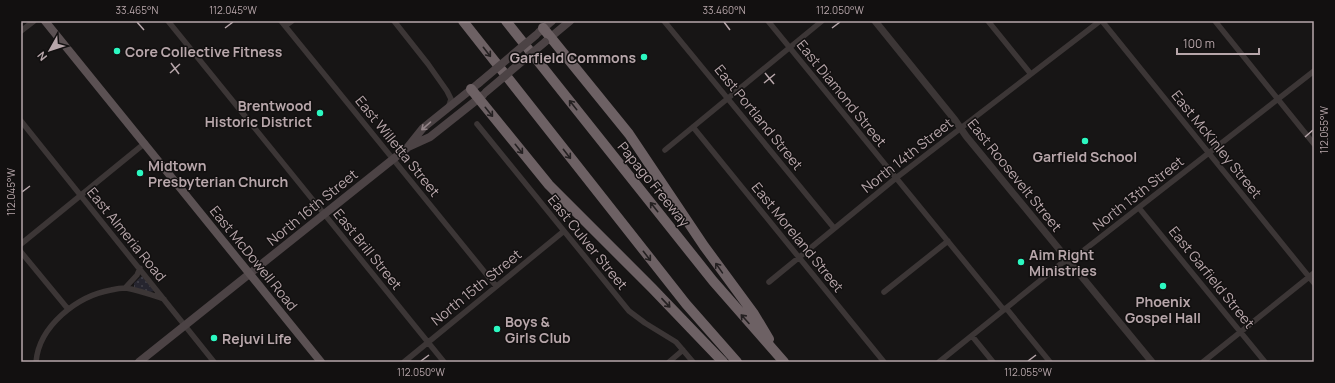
<svg xmlns="http://www.w3.org/2000/svg" width="1335" height="383" font-family="Manrope,sans-serif">
	<style>
		.grass { fill: url(#grass-dots) }
		.lines { fill: none; stroke-linecap: round; stroke-linejoin: round }
		.minor { stroke: #3c3636; stroke-width: 5.5 }
		.tertiary { stroke: #3c3636; stroke-width: 7 }
		.secondary { stroke: #4c4345; stroke-width: 8 }
		.primary { stroke: #5b5153; stroke-width: 8 }
		.motorway { stroke: #6d6164; stroke-width: 10 }
		.secondary-bridge { stroke: #4c4345; stroke-width: 8 }
		.oneway { stroke: #242021 }
		.oneway2 { stroke: #928387 }
		.ticks { fill: none; stroke: #b7a6aa; stroke-width: 1.5 }
		.poi-dot { fill: #2cf8c1; stroke: #121010; stroke-width: 1.5 }
		.labels { text-anchor: middle; dominant-baseline: central; stroke-width: 3; stroke-linejoin: round; paint-order: stroke }
		.poi-label { font-size: 14px; font-weight: bold; fill: #b7a6aa; stroke: #121010; text-anchor: start }
		.street-label { font-size: 14px; fill: #b7a6aa; stroke: #121010 }
		.neatline { fill: none; stroke: #b7a6aa; stroke-width: 1.5 }
		.ticks-label { font-size: 10px; text-anchor: middle; fill: #b7a6aa }
	</style>
	<defs>
		<pattern id="grass-dots" width="8" height="8" patternUnits="userSpaceOnUse"><rect width="8" height="8" fill="#26252f"/><path d="M2 2h.1M6 6h.1" fill="none" stroke="#43424a" stroke-width="1.8" stroke-linecap="round"/></pattern>
	</defs>
	<rect width="100%" height="100%" fill="#171515"/>
	<path class="grass" d="M 142,276 L 154,291 L 150,292 L 134,288 L 134,283 Z"/>
	<g class="lines">
		<path class="minor" d="M 168,21 L 444,362
			M 281,21 L 496,286
			M 394,21 L 428,64 L 447,91 L 451,99 L 448,108
			M 664,21 L 834,228
			M 768,21 L 1004,310
			M 988,21 L 1030,73
			M 1102,21 L 1314,283
			M 1215,21 L 1314,144
			M 285,26 L 292,21
			M 21,31 L 34,21
			M 21,121 L 214,362
			M 477,124 L 629,311 L 645,323 L 676,342 L 693,362
			M 693,127 L 884,362
			M 665,150 L 822,21
			M 1139,208 L 1265,362
			M 21,244 L 145,143
			M 21,252 L 68,309
			M 769,282 L 896,178 L 1100,21
			M 125,288 L 137,275 L 140,268
			M 884,292 L 948,241
			M 1006,308 L 1050,362
			M 972,336 L 993,362
			M 36,362 C 39,326 77,296 111,290 C 115,289 121,288 126,288 C 138,290 152,295 164,299
			M 404,362 L 564,231
			M 669,362 L 683,350
			M 939,362 L 1062,263 L 1074,258 L 1314,71
			M 1203,362 L 1314,273"/>
		<path class="tertiary" d="M 875,21 L 955,120 L 966,136 L 1152,362"/>
		<path class="secondary" d="M 539,32 L 552,21
			M 546,41 L 570,21
			M 408,147 L 430,137 L 483,95
			M 139,362 L 407,148 L 423,128 L 479,83"/>
		<path class="primary" d="M 45,21 L 321,362"/>
		<path class="motorway" d="M 463,21 L 686,304 L 737,362
			M 506,21 L 713,281 L 784,362
			M 543,28 L 629,134 L 704,246 L 754,314 L 769,339
			M 471,89 L 549,185 L 652,288 L 723,362"/>
		<path class="secondary-bridge" d="M 479,83 L 536,35
			M 486,92 L 545,42"/>
	</g>
	<defs><path id="oneway-shaft" d="M-6 0H5M1.5-3L5.5 0L1.5 3" fill="none" stroke-width="1.6" stroke-linecap="round" stroke-linejoin="round"/></defs>
	<g class="oneway">
		<use href="#oneway-shaft" transform="translate(487 52) rotate(52)"/>
		<use href="#oneway-shaft" transform="translate(573 105) rotate(-129)"/>
		<use href="#oneway-shaft" transform="translate(489 112) rotate(51)"/>
		<use href="#oneway-shaft" transform="translate(519 149) rotate(51)"/>
		<use href="#oneway-shaft" transform="translate(567 154) rotate(52)"/>
		<use href="#oneway-shaft" transform="translate(654 207) rotate(-129)"/>
		<use href="#oneway-shaft" transform="translate(647 256) rotate(52)"/>
		<use href="#oneway-shaft" transform="translate(719 268) rotate(-125)"/>
		<use href="#oneway-shaft" transform="translate(666 303) rotate(47)"/>
		<use href="#oneway-shaft" transform="translate(745 319) rotate(-132)"/>
	</g>
	<use class="oneway2" href="#oneway-shaft" transform="translate(426 126) rotate(139)"/>
	<path class="ticks" d="M 137,22 L 144,30M 724,22 L 730,30M 225,28 L 233,22M 832,28 L 840,22M 171,63 L 179,74M 170,73 L 180,64M 765,73 L 774,84M 764,83 L 775,74M 1305,137 L 1313,130M 22,192 L 30,186M 421,361 L 429,355M 1028,361 L 1036,355"/>
	<g class="poi-dot">
		<circle cx="117" cy="51" r="4"/>
		<circle cx="644" cy="57" r="4"/>
		<circle cx="320" cy="113" r="4"/>
		<circle cx="1085" cy="141" r="4"/>
		<circle cx="140" cy="173" r="4"/>
		<circle cx="1021" cy="262" r="4"/>
		<circle cx="1163" cy="286" r="4"/>
		<circle cx="497" cy="329" r="4"/>
		<circle cx="214" cy="338" r="4"/>
	</g>
	<g class="labels">
		<g class="poi-label">
			<text x="125" y="51">Core Collective Fitness</text>
			<text x="636" y="57" text-anchor="end">Garfield Commons</text>
			<text x="312" y="105" text-anchor="end">Brentwood<tspan x="312" dy="16">Historic District</tspan></text>
			<text x="1085" y="156" text-anchor="middle">Garfield School</text>
			<text x="148" y="165">Midtown<tspan x="148" dy="16">Presbyterian Church</tspan></text>
			<text x="1029" y="254">Aim Right<tspan x="1029" dy="16">Ministries</tspan></text>
			<text x="1163" y="301" text-anchor="middle">Phoenix<tspan x="1163" dy="16">Gospel Hall</tspan></text>
			<text x="505" y="321">Boys &amp;<tspan x="505" dy="16">Girls Club</tspan></text>
			<text x="222" y="338">Rejuvi Life</text>
		</g>
		<g class="street-label">
			<text transform="translate(842 93) rotate(51)">East Diamond Street</text>
			<text transform="translate(759 117) rotate(51)">East Portland Street</text>
			<text transform="translate(1217 144) rotate(51)">East McKinley Street</text>
			<text transform="translate(398 146) rotate(51)">East Willetta Street</text>
			<text transform="translate(907 155) rotate(-38)">North 14th Street</text>
			<text transform="translate(1015 175) rotate(51)">East Roosevelt Street</text>
			<text transform="translate(654 184) rotate(51)">Papago Freeway</text>
			<text transform="translate(1138 193) rotate(-38)">North 13th Street</text>
			<text transform="translate(312 207) rotate(-39)">North 16th Street</text>
			<text transform="translate(127 234) rotate(51)">East Almeria Road</text>
			<text transform="translate(798 237) rotate(51)">East Moreland Street</text>
			<text transform="translate(588 242) rotate(51)">East Culver Street</text>
			<text transform="translate(368 249) rotate(51)">East Brill Street</text>
			<text transform="translate(254 258) rotate(51)">East McDowell Road</text>
			<text transform="translate(1212 277) rotate(51)">East Garfield Street</text>
			<text transform="translate(476 287) rotate(-39)">North 15th Street</text>
		</g>
	</g>
	<rect width="1335" height="383" fill="none" stroke="#121010" stroke-width="44"/>
	<g transform="translate(50 50) rotate(231)" stroke="#121010" stroke-width="3" paint-order="stroke">
	<path d="M0-3L7 15L0 10L-7 15Z" fill="#b7a6aa"/>
	<text y="-6" font-size="11" font-weight="bold" text-anchor="middle" fill="#b7a6aa">N</text>
	</g>
	<path d="M1177 48v6h82v-6" fill="none" stroke="#b7a6aa" stroke-width="2"/>
	<text x="1183" y="48" font-size="12" fill="#b7a6aa" stroke="#121010" stroke-width="3" paint-order="stroke">100 m</text>
	<rect x="22" y="22" width="1291" height="339" class="neatline"/>
	<g class="ticks-label">
		<text x="137" y="14">33.465°N</text>
		<text x="233" y="14">112.045°W</text>
		<text x="724" y="14">33.460°N</text>
		<text x="840" y="14">112.050°W</text>
		<text transform="translate(1324 130) rotate(-90)" y="4">112.055°W</text>
		<text transform="translate(11 192) rotate(-90)" y="4">112.045°W</text>
		<text x="421" y="376">112.050°W</text>
		<text x="1028" y="376">112.055°W</text>
	</g>
</svg>
